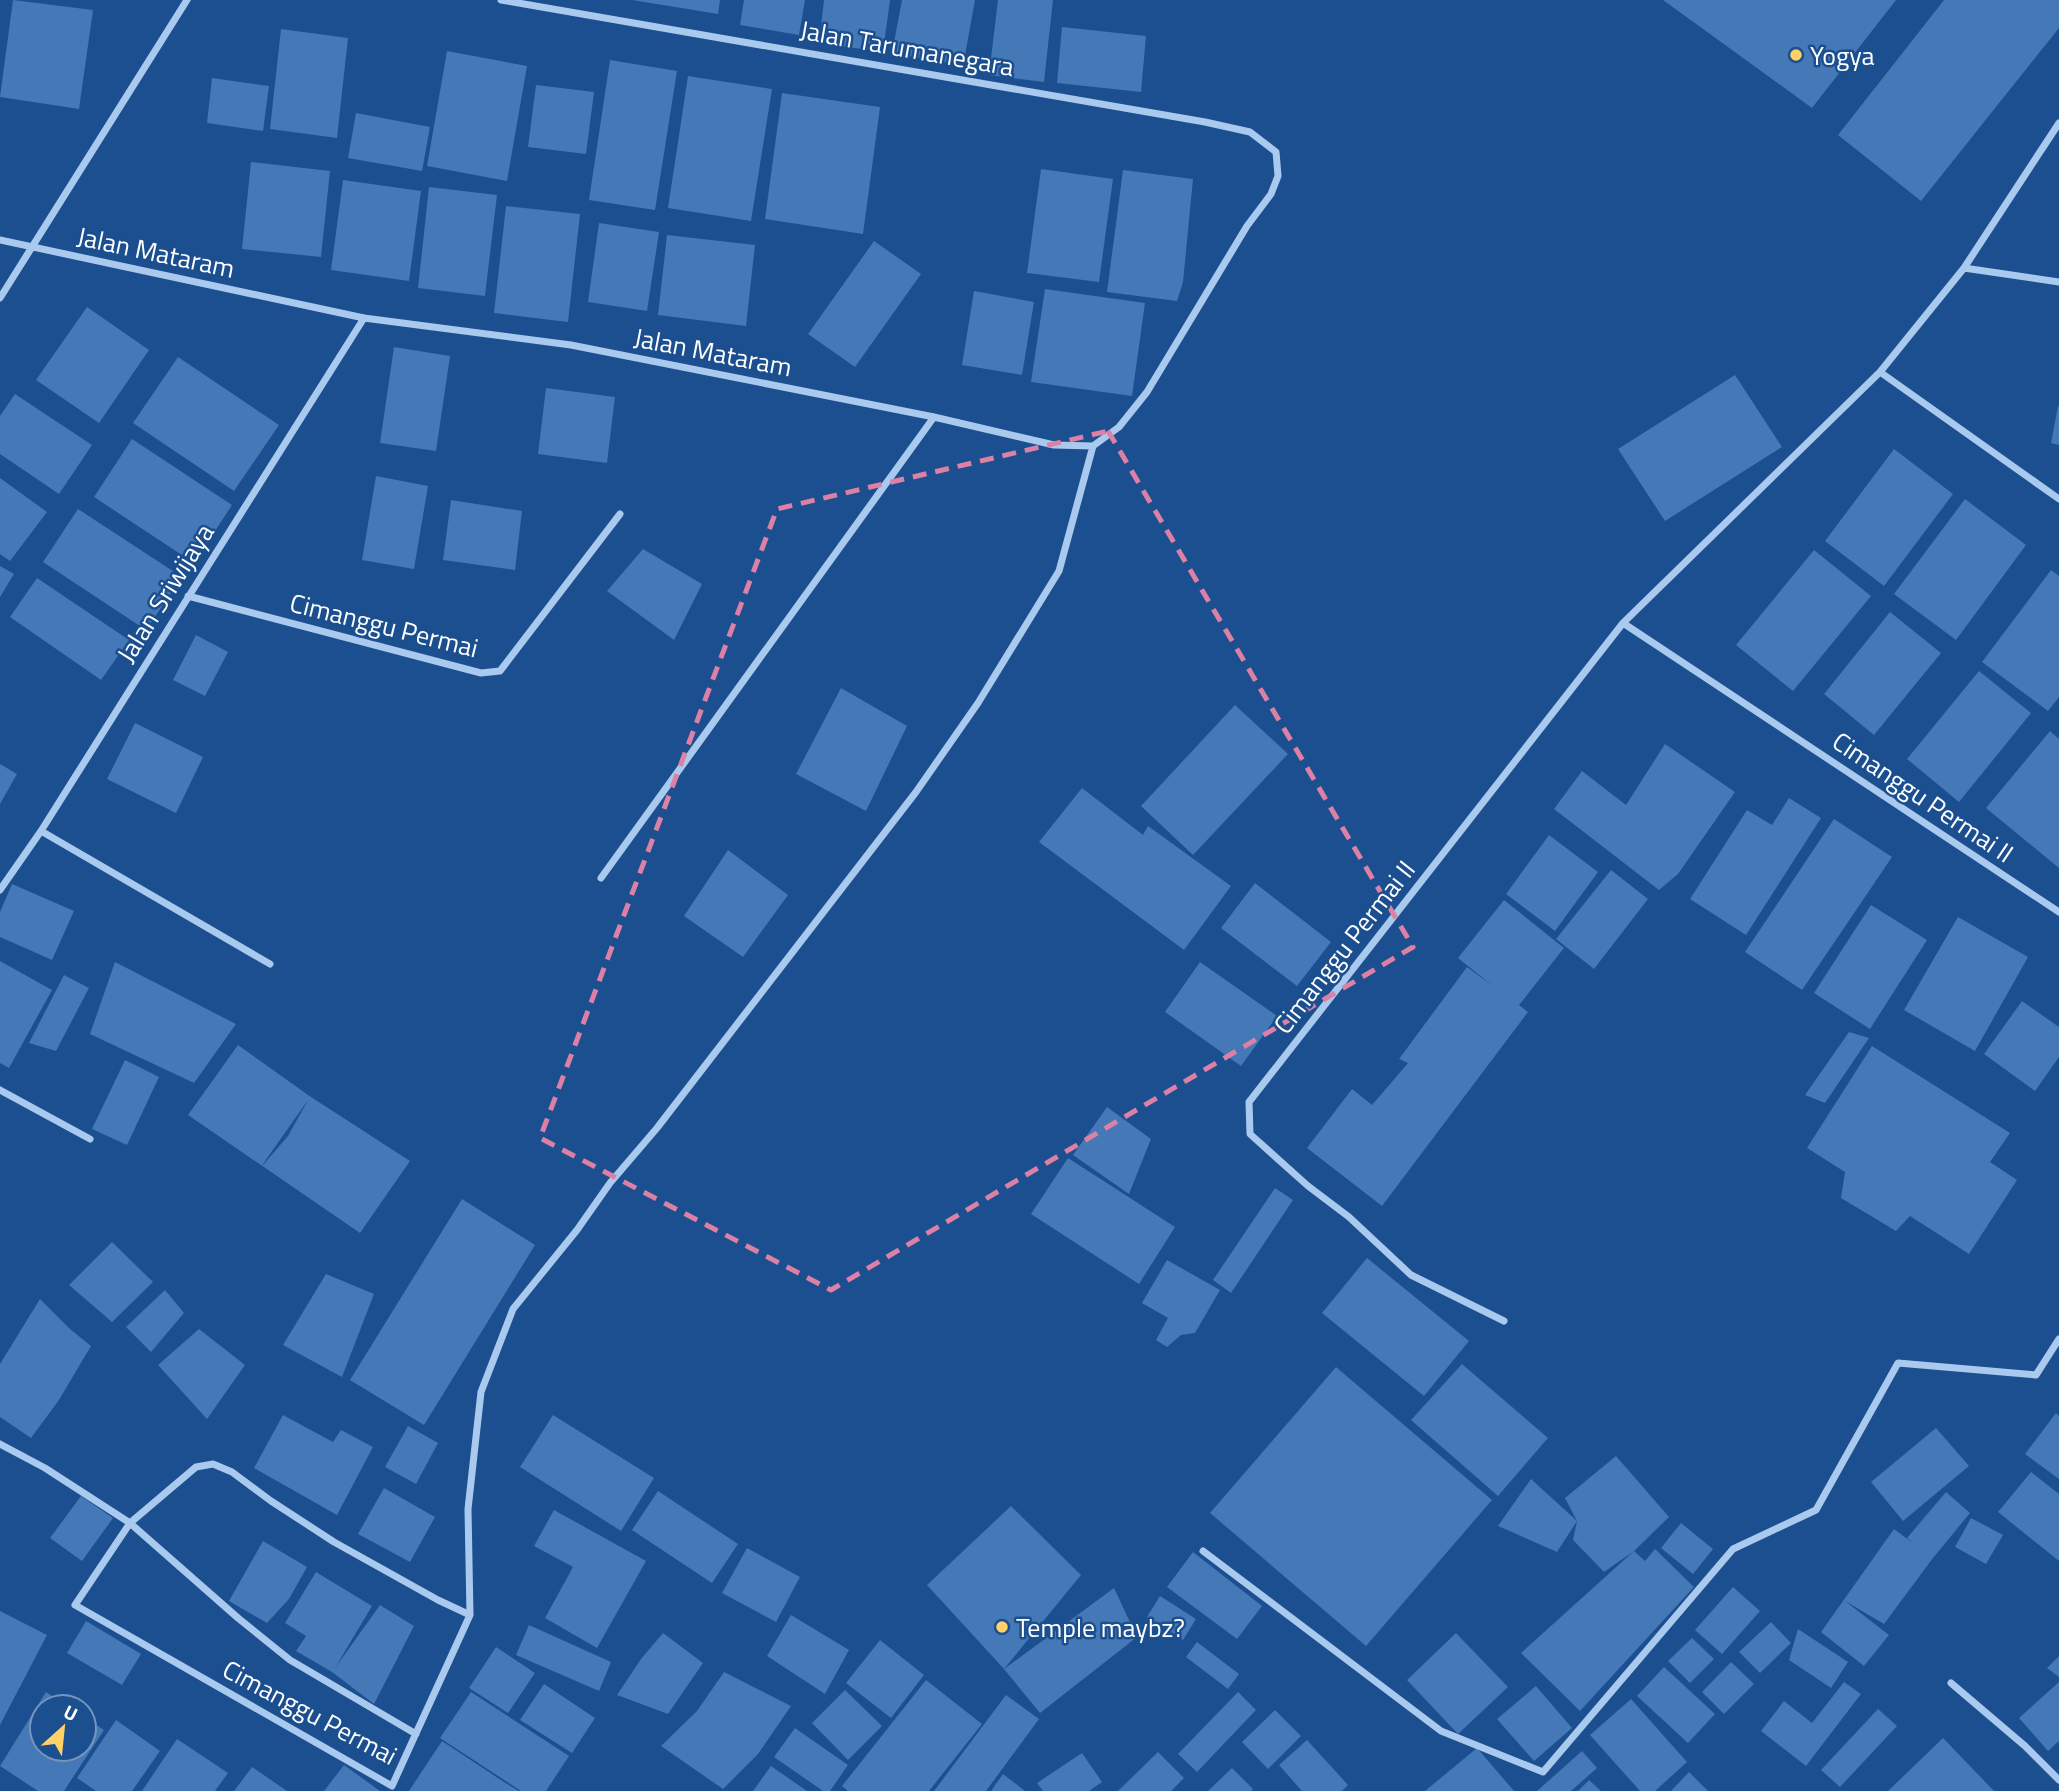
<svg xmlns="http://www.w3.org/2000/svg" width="2059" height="1791" font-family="'Titillium Web',sans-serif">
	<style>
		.building { fill: #4478b7; fill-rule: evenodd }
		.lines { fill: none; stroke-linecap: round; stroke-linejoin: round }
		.street { stroke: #a9c9ee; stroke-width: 7 }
		.marked { fill: none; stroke: #dd80a5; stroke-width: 5; stroke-dasharray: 14 9; stroke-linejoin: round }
		.poi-dot { fill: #ffd166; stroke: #1b4f8f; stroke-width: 2.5 }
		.labels { text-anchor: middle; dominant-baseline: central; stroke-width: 5; stroke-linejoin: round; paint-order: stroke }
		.street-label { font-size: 26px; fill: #fff; stroke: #1b4f8f }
		.poi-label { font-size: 26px; fill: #fff; stroke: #1b4f8f; text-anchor: start }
	</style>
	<rect width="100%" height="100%" fill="#1b4f8f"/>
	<path class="building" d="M 13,0 L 93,10 L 79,109 L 0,97 Z
		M 632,0 L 720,0 L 718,14 Z
		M 744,0 L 805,0 L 799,35 L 740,25 Z
		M 824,0 L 890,0 L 883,52 L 819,43 Z
		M 902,0 L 975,0 L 963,66 L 892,53 Z
		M 998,0 L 1053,0 L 1044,82 L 989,75 Z
		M 1663,0 L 1896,0 L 1812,108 Z
		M 1944,0 L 2059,0 L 2059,28 L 1921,201 L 1838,135 Z
		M 1062,27 L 1146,36 L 1141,92 L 1057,83 Z
		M 281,29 L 348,38 L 337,138 L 270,129 Z
		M 447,51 L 527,66 L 507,181 L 427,166 Z
		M 610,60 L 677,71 L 655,210 L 589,200 Z
		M 688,76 L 772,89 L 751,221 L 668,208 Z
		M 212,78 L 269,86 L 263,131 L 207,123 Z
		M 536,85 L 594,92 L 586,154 L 528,147 Z
		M 782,93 L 880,107 L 863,234 L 765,219 Z
		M 356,113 L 430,127 L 422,171 L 348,158 Z
		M 251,162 L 330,171 L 321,257 L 242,249 Z
		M 1041,169 L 1113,179 L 1099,282 L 1027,273 Z
		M 1123,170 L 1193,179 L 1183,282 L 1177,301 L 1107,292 Z
		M 343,180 L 421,191 L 409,281 L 331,270 Z
		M 429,187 L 497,195 L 485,296 L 418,288 Z
		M 506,206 L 580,214 L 568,322 L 494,313 Z
		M 599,223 L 659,232 L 647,311 L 588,302 Z
		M 667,235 L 755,245 L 746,326 L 658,315 Z
		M 874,241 L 921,274 L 855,367 L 808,334 Z
		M 1045,289 L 1145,303 L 1132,396 L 1031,382 Z
		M 974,291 L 1034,302 L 1022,375 L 962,365 Z
		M 87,307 L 149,350 L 99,423 L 36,380 Z
		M 394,347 L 450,356 L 436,451 L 380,443 Z
		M 178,357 L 279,425 L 234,491 L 133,423 Z
		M 1735,375 L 1782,447 L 1665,521 L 1618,449 Z
		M 546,388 L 615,397 L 607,463 L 538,454 Z
		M 15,394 L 92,445 L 59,494 L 0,454 L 0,416 Z
		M 2058,406 L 2059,406 L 2059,445 L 2051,443 Z
		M 132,439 L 232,505 L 194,563 L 94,497 Z
		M 1894,449 L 1953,494 L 1884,586 L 1825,541 Z
		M 376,476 L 428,486 L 414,569 L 362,560 Z
		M 0,478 L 47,512 L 10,561 L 0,554 Z
		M 1965,499 L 2026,545 L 1956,640 L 1894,594 Z
		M 451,500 L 522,511 L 515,570 L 443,560 Z
		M 78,509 L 182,577 L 146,630 L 43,562 Z
		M 643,549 L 702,584 L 674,640 L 607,591 Z
		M 1814,550 L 1871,596 L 1793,691 L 1736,645 Z
		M 0,566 L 14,574 L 0,597 Z
		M 2051,570 L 2059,576 L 2059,697 L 2048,711 L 1982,662 Z
		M 37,578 L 129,640 L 101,680 L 10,617 Z
		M 1890,612 L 1941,653 L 1874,735 L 1824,694 Z
		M 196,635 L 228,652 L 205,696 L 173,680 Z
		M 1979,671 L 2031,713 L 1959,802 L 1907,759 Z
		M 841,688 L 907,726 L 866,811 L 796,774 Z
		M 1235,705 L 1288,754 L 1193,855 L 1141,806 Z
		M 135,723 L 203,757 L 176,813 L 107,779 Z
		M 2050,731 L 2059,739 L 2059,868 L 1986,808 Z
		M 1665,744 L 1735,792 L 1678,874 L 1659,890 L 1554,809 L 1582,771 L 1626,805 Z
		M 0,764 L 17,774 L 0,804 Z
		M 1082,788 L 1143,835 L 1148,826 L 1231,886 L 1184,950 L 1039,842 Z
		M 1789,798 L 1821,818 L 1746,935 L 1690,899 L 1747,810 L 1772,825 Z
		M 1834,819 L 1892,857 L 1802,990 L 1745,952 Z
		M 1549,835 L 1598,872 L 1555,931 L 1506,894 Z
		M 728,850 L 788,895 L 743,957 L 684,916 Z
		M 1611,870 L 1648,899 L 1594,969 L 1556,939 Z
		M 1255,883 L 1331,942 L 1297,986 L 1221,928 Z
		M 12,884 L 74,911 L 52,960 L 0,937 L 0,912 Z
		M 1504,900 L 1564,948 L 1519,1005 L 1528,1012 L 1382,1206 L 1307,1148 L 1352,1089 L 1372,1105 L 1408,1063 L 1399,1059 L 1467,967 L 1493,986 L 1458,958 Z
		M 1871,905 L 1927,940 L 1870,1029 L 1814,993 Z
		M 1958,917 L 2028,957 L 1975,1051 L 1904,1010 Z
		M 0,961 L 52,990 L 9,1068 L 0,1063 Z
		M 115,962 L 236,1024 L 194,1083 L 90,1034 Z
		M 1200,962 L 1277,1016 L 1241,1066 L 1165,1012 Z
		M 64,975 L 89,988 L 56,1051 L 29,1043 Z
		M 2022,1001 L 2059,1027 L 2059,1057 L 2035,1091 L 1984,1054 Z
		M 1849,1032 L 1869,1038 L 1825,1103 L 1805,1095 Z
		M 238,1045 L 311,1097 L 410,1161 L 360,1233 L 188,1115 ZM 308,1100 L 288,1136 L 263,1165 L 263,1164 Z
		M 1872,1046 L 2010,1133 L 1990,1162 L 2017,1180 L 1969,1254 L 1910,1216 L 1896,1231 L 1841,1198 L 1845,1172 L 1807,1148 Z
		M 125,1060 L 159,1077 L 127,1145 L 92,1129 Z
		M 1107,1107 L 1151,1139 L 1129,1194 L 1073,1155 Z
		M 1068,1158 L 1175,1227 L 1139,1284 L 1031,1214 Z
		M 1275,1188 L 1293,1200 L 1231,1293 L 1213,1280 Z
		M 462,1199 L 535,1245 L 424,1425 L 350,1380 Z
		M 112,1242 L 153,1282 L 112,1322 L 69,1285 Z
		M 1367,1258 L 1469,1341 L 1424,1396 L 1322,1313 Z
		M 1167,1260 L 1220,1290 L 1195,1333 L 1181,1335 L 1167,1347 L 1156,1340 L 1168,1318 L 1142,1303 Z
		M 326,1274 L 374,1294 L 342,1377 L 283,1345 Z
		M 165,1290 L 184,1313 L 151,1352 L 126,1327 Z
		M 40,1299 L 70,1329 L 91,1346 L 59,1400 L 31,1438 L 0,1417 L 0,1364 Z
		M 199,1329 L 245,1365 L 207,1419 L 158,1365 Z
		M 1462,1364 L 1548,1438 L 1498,1496 L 1411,1420 Z
		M 1336,1367 L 1492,1500 L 1366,1646 L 1210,1513 Z
		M 2056,1413 L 2059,1416 L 2059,1479 L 2025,1454 Z
		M 283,1415 L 333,1442 L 341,1430 L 373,1447 L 337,1515 L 254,1468 Z
		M 553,1415 L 654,1478 L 621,1531 L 520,1467 Z
		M 408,1426 L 438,1443 L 416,1484 L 385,1467 Z
		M 1936,1428 L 1969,1466 L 1903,1521 L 1871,1482 Z
		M 1616,1456 L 1669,1517 L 1634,1551 L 1645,1561 L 1655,1549 L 1694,1587 L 1580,1711 L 1521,1653 L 1634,1551 L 1604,1572 L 1573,1540 L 1577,1521 L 1557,1552 L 1498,1526 L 1531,1479 L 1577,1521 L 1565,1498 Z
		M 2031,1472 L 2059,1494 L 2059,1561 L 1998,1512 Z
		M 384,1488 L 435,1517 L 410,1562 L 358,1534 Z
		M 658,1491 L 738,1544 L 712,1583 L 632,1530 Z
		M 1946,1492 L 1970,1513 L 1933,1558 L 1884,1624 L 1845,1601 L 1889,1635 L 1864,1666 L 1821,1632 L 1894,1529 L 1914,1544 L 1907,1538 Z
		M 81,1496 L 113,1518 L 82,1561 L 50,1538 Z
		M 1011,1506 L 1081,1575 L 1004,1669 L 927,1585 Z
		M 554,1510 L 646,1561 L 597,1648 L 545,1618 L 573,1567 L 534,1546 Z
		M 1971,1518 L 2003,1535 L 1986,1564 L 1955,1547 Z
		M 1681,1523 L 1713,1549 L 1693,1574 L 1661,1548 Z
		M 263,1541 L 307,1567 L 289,1599 L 267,1623 L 229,1601 Z
		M 747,1548 L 800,1577 L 776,1622 L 722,1593 Z
		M 1193,1552 L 1262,1606 L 1237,1639 L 1167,1587 Z
		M 316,1572 L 372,1606 L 335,1668 L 380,1605 L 414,1626 L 374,1704 L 332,1672 L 296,1651 L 306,1636 L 285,1623 Z
		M 1733,1587 L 1760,1611 L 1722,1654 L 1695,1630 Z
		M 1114,1588 L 1137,1637 L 1040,1713 L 1004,1669 Z
		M 1160,1596 L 1196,1619 L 1183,1640 L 1147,1617 Z
		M 0,1611 L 47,1635 L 0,1725 Z
		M 791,1615 L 849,1650 L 825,1694 L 767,1656 Z
		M 86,1621 L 141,1654 L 122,1685 L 67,1653 Z
		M 1771,1622 L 1791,1643 L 1760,1673 L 1739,1652 Z
		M 529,1625 L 611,1662 L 599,1691 L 516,1655 Z
		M 1798,1629 L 1848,1662 L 1831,1688 L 1789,1660 Z
		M 663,1633 L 703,1663 L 668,1714 L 617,1695 L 641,1659 Z
		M 1456,1633 L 1508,1687 L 1458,1734 L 1407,1680 Z
		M 1692,1638 L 1714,1659 L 1690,1683 L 1668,1661 Z
		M 880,1640 L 924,1675 L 891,1718 L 846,1683 Z
		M 1197,1642 L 1239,1674 L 1228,1689 L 1186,1657 Z
		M 496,1647 L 535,1673 L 508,1713 L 469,1688 Z
		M 2059,1656 L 2059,1677 L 2047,1668 Z
		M 1731,1662 L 1754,1684 L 1724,1714 L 1702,1692 Z
		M 1664,1667 L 1715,1714 L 1688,1743 L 1637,1696 Z
		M 724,1672 L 791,1706 L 758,1754 L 723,1789 L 661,1746 L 697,1711 Z
		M 926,1680 L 982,1724 L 929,1791 L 848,1791 L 842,1786 Z
		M 1844,1682 L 1861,1694 L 1806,1766 L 1761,1731 L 1784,1701 L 1812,1723 Z
		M 2059,1682 L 2059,1741 L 2048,1751 L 2019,1718 Z
		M 544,1684 L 595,1718 L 572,1753 L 520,1720 Z
		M 1536,1686 L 1572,1728 L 1534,1761 L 1497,1719 Z
		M 845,1690 L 882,1726 L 848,1760 L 812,1723 Z
		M 46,1692 L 69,1707 L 42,1707 L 42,1749 L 84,1749 L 84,1717 L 104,1730 L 64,1791 L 38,1791 L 0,1766 Z
		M 471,1692 L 569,1756 L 546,1791 L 521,1791 L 440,1738 Z
		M 1238,1692 L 1256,1710 L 1197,1772 L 1178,1754 Z
		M 1006,1695 L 1039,1719 L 986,1791 L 934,1791 Z
		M 1631,1699 L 1687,1762 L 1655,1791 L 1640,1791 L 1590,1735 Z
		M 1878,1709 L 1897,1726 L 1840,1787 L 1821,1770 Z
		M 1275,1710 L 1301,1736 L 1268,1769 L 1242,1742 Z
		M 116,1720 L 160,1751 L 132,1791 L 96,1791 L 77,1778 Z
		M 795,1728 L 848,1765 L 830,1791 L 823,1791 L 774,1757 Z
		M 1943,1738 L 1994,1791 L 1888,1791 Z
		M 177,1739 L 228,1773 L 215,1791 L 142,1791 Z
		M 1307,1740 L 1348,1785 L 1342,1791 L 1302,1791 L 1279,1765 Z
		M 442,1741 L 504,1782 L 519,1791 L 409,1791 Z
		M 1477,1748 L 1514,1791 L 1425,1791 Z
		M 1582,1751 L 1597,1768 L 1571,1791 L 1537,1791 Z
		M 1158,1752 L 1184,1778 L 1171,1791 L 1118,1791 Z
		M 1082,1753 L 1102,1782 L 1089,1791 L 1043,1791 L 1037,1783 Z
		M 344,1765 L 380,1791 L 324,1791 Z
		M 771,1766 L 807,1791 L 753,1791 Z
		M 252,1767 L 287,1791 L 234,1791 Z
		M 1232,1768 L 1253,1789 L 1251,1791 L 1208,1791 Z
		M 1689,1772 L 1708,1791 L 1671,1791 Z
		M 1003,1774 L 1025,1791 L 991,1791 Z
		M 1589,1780 L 1601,1791 L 1578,1791 Z"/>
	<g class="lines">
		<path class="street" d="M 0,240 L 364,318 L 571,345 L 934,417 L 1054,445 L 1093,446 L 1119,427 L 1147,392 L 1247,226 L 1271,194 L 1278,176 L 1276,152 L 1250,132 L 1205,122 L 501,0
			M 1964,268 L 2059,282
			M 0,298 L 187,0
			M 1880,372 L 2059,499
			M 188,596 L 481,673 L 500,671 L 620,514
			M 1623,623 L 2059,912
			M 41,831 L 270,964
			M 601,878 L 934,417
			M 0,890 L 41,831 L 364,318
			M 0,1090 L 90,1139
			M 1504,1321 L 1411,1275 L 1349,1217 L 1308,1186 L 1250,1134 L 1249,1102 L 1623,623 L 1880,372 L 1964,268 L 2059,123
			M 0,1444 L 45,1468 L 130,1523 L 75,1605 L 392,1786 L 470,1615 L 468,1509 L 481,1392 L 513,1309 L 577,1230 L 610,1183 L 657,1128 L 916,792 L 978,703 L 1059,571 L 1093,446
			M 1203,1551 L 1441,1731 L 1543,1772 L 1733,1549 L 1816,1510 L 1898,1363 L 2036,1375 L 2059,1339
			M 1951,1683 L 2025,1746 L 2059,1780
			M 416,1734 L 290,1660 L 238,1618 L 130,1523 L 196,1467 L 213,1464 L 232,1472 L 271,1501 L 334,1542 L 438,1600 L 470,1615"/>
	</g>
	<path class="marked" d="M 1108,431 L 1413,947 L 831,1290 L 540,1138 L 777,509 Z"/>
	<g class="poi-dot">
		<circle cx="1796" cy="55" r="7"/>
		<circle cx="1002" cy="1627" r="7"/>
	</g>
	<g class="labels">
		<g class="street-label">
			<text transform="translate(907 48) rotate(10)">Jalan Tarumanegara</text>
			<text transform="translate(156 252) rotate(12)">Jalan Mataram</text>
			<text transform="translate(713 352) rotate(11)">Jalan Mataram</text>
			<text transform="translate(165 593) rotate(-58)">Jalan Sriwijaya</text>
			<text transform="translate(384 625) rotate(14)">Cimanggu Permai</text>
			<text transform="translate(1923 797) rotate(34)">Cimanggu Permai II</text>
			<text transform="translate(1344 947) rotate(-52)">Cimanggu Permai II</text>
			<text transform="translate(310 1712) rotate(28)">Cimanggu Permai</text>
		</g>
		<g class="poi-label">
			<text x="1810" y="55">Yogya</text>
			<text x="1016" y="1627">Temple maybz?</text>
		</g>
	</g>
	<g transform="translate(63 1728) rotate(27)"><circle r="33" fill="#1b4f8f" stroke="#7695bc" stroke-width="2"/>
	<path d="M0-5L12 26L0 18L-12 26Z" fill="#ffd166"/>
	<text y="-10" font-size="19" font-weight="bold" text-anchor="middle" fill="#ffffff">U</text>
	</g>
</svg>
